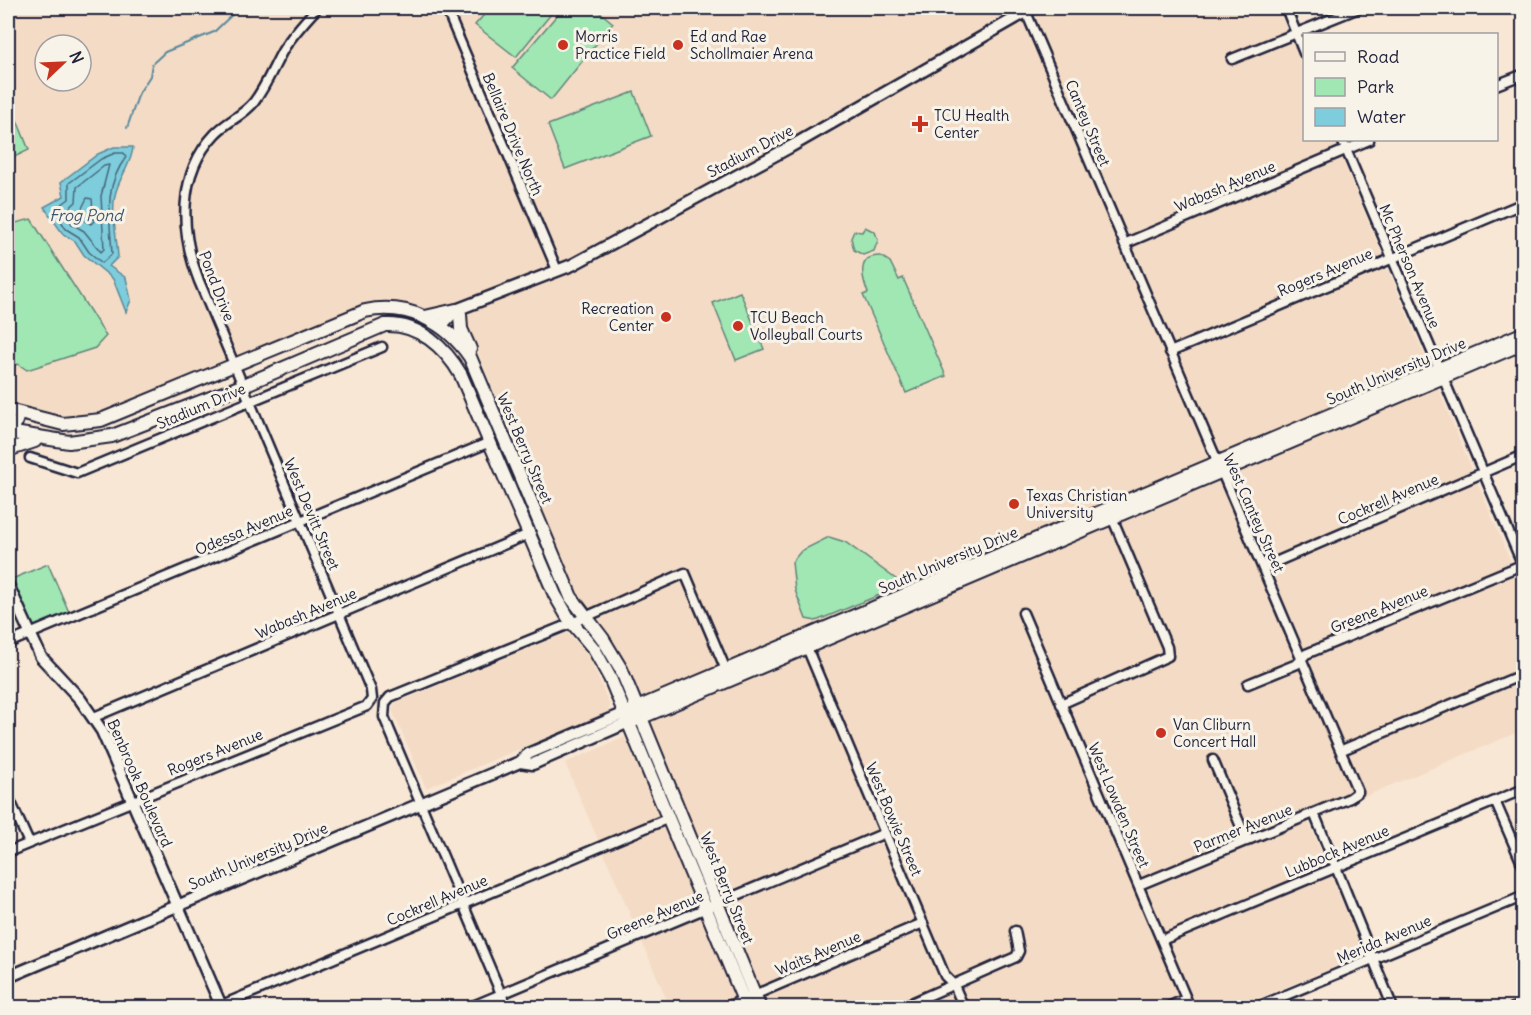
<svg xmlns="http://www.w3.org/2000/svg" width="1531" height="1015" font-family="Delius,sans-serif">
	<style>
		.built { fill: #f4dbc5; fill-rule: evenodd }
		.green { fill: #a0e7b4; stroke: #618478; stroke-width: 1.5 }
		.water { fill: #7ecddc; stroke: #59899c; stroke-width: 1.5 }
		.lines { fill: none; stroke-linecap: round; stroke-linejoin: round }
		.shore { stroke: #47667b; stroke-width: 1.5 }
		.stream { stroke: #59899c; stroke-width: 2 }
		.minor-casing { stroke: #22223b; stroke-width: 13 }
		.tertiary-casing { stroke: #22223b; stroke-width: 15 }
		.secondary-casing { stroke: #22223b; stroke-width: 16 }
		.minor { stroke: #f7f3e8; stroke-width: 8 }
		.tertiary { stroke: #f7f3e8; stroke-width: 10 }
		.secondary { stroke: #f7f3e8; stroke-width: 12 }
		.poi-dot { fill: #c8321e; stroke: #f7f3e8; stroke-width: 2 }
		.labels { text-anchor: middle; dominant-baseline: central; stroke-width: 6; stroke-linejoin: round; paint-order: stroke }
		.poi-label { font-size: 15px; fill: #22223b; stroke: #f7f3e8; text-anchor: start }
		.street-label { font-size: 15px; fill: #22223b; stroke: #f7f3e8 }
		.water-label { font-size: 16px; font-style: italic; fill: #3e556b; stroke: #f7f3e8 }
	</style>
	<rect width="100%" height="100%" fill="#f8e7d5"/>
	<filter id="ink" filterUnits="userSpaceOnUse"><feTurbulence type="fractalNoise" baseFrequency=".0167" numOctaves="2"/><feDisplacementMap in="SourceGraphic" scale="12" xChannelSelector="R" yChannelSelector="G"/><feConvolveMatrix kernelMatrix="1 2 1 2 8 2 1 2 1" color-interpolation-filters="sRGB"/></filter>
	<g filter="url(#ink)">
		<path class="built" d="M 8,8 L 1278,8 L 1304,70 L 1304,140 L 1334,140 L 1523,591 L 1523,730 L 1308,820 L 1364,955 L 1237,1007 L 766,1007 L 612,639 L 594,618 L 576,589 L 457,302 L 438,310 L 375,302 L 114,411 L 88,417 L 58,418 L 35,414 L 8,401 ZM 45,45 L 81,45 L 81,81 L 45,81 Z
			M 567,633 L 582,647 L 591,661 L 610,706 L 608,712 L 426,788 L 392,710 L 395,703 Z
			M 625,737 L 696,896 L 740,1007 L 670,1007 L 565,763 Z"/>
		<path class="green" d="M 490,8 L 556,8 L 516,57 L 475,25 Z
			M 563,8 L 595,8 L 613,23 L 551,100 L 512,68 Z
			M 634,92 L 651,136 L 565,169 L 548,125 Z
			M 8,98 L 29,150 L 8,160 Z
			M 31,219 L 106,336 L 95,348 L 27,370 L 18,364 L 8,368 L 8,225 Z
			M 865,227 L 875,232 L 878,240 L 874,251 L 863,255 L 854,250 L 851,238 L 854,231 L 862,232 Z
			M 881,256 L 890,262 L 899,280 L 903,278 L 946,376 L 906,393 L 863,295 L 868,293 C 862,278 856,255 881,256 Z
			M 740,292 L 764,349 L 736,360 L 713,303 Z
			M 829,537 L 845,542 L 904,585 L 816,621 L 806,619 L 795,590 L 792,562 L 801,551 Z
			M 48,564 L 69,612 L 33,628 L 12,579 Z"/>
		<path class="water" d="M 114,147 L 133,147 C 132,164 119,177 115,195 C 111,213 117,238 118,257 L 109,266 L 126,278 L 131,300 L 126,312 L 113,279 L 84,255 L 75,241 L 63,234 L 44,207 L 64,196 L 61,182 L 98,154 Z"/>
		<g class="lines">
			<path class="shore" d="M 115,153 L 124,153 L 126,157 C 103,188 110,217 112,254 L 102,263 L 89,252 L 79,237 L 66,229 L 54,210 L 69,199 L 69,183 L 101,159 Z
				M 109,165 L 101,196 L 104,249 L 101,252 L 84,231 L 72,224 L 65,212 L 76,202 L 77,187 L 104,166 Z
				M 87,198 L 92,199 L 94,221 L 91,224 L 78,216 Z"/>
			<path class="stream" d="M 127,128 L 139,93 L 150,76 L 152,64 L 165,52 L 214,32 L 239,8"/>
			<defs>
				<path id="minor" d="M 446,8 L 557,270
					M 1036,8 L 1026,12 L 1358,792 L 1350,798 L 1139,885
					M 1286,8 L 1304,53
					M 1232,59 L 1359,8
					M 1496,85 L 1524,74
					M 1342,140 L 1524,568
					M 1124,244 L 1369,140
					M 1170,352 L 1524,203
					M 30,458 L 77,473 L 382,347
					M 1264,567 L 1524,455
					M 1023,613 L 1190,1008
					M 8,643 L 490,442
					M 805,643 L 945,976 L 954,985 L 964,1008
					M 1248,684 L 1297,664 L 1306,654 L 1524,564
					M 1061,704 L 1168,656 L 1167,647 L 1111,515
					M 94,717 L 529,534
					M 1342,750 L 1524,674
					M 1213,760 L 1247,841
					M 8,796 L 29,843
					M 1495,801 L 1524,868
					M 1314,813 L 1393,1008
					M 8,852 L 367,706 L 372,699 L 371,690 L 199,281 C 180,232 177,174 215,134 C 226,122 244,115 254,102 C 266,86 273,68 283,50 C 292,35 305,21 317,8
					M 1162,940 L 1524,789
					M 215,1008 L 669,818
					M 468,1008 L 885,833
					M 507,1008 L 384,717 L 385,703 L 390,697 L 572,623 L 685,573 L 726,670
					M 724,1008 L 923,923
					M 900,1008 L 1016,957 L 1019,951 L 1015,931
					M 1166,1008 L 1186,999
					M 1255,1008 L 1524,896
					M 1513,1008 L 1524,1003"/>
				<path id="tertiary" d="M 443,329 L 444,323 L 456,310 L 572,265 L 790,147 L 1026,12
					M 8,447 L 19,415
					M 8,585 L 41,657 L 80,699 L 102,731 L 222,1008
					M 520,762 L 533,764 L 629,722
					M 8,977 L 520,762 L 528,754 L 625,713"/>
				<path id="secondary" d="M 460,314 L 461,329 L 470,349
					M 425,317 L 456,310
					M 8,410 L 63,424 L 101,420 L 365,311 C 408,302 446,322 470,357 L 571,597 L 603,639 L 621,669 L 760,1008
					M 8,432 L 69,442 L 112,436 L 244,385 L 385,325 C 418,323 445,347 461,375 L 555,595 L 569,619 L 594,649 L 610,678 L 747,1008
					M 8,450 L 35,441
					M 632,710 L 1524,333
					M 633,721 L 1524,343"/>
			</defs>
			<use href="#minor" class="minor-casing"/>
			<use href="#tertiary" class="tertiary-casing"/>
			<use href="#secondary" class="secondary-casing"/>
			<use href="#minor" class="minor"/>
			<use href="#tertiary" class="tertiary"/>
			<use href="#secondary" class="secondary"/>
		</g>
	</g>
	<g class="poi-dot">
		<circle cx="563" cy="45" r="6"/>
		<circle cx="678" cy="45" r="6"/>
		<path d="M917 115h6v6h6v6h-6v6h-6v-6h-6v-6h6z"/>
		<circle cx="666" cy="317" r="6"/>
		<circle cx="738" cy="326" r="6"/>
		<circle cx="1014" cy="504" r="6"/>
		<circle cx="1161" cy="733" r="6"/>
	</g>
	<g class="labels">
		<g class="poi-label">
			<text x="575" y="36">Morris<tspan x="575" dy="17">Practice Field</tspan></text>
			<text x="690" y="36">Ed and Rae<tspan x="690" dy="17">Schollmaier Arena</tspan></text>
			<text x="934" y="115">TCU Health<tspan x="934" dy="17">Center</tspan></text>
			<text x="654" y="308" text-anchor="end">Recreation<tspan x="654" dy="17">Center</tspan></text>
			<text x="750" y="317">TCU Beach<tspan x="750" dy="17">Volleyball Courts</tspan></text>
			<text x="1026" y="495">Texas Christian<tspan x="1026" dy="17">University</tspan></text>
			<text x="1173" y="724">Van Cliburn<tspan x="1173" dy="17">Concert Hall</tspan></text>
		</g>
		<g class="street-label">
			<text transform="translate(1088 123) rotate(67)">Cantey Street</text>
			<text transform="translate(513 134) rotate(67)">Bellaire Drive North</text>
			<text transform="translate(750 151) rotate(-28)">Stadium Drive</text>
			<text transform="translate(1225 186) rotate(-23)">Wabash Avenue</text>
			<text transform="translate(1410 266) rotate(67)">Mc Pherson Avenue</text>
			<text transform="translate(1325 272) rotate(-23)">Rogers Avenue</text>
			<text transform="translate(217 286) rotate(69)">Pond Drive</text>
			<text transform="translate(1396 371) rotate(-23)">South University Drive</text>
			<text transform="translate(201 406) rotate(-23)">Stadium Drive</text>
			<text transform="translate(525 448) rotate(67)">West Berry Street</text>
			<text transform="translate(1388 499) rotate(-23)">Cockrell Avenue</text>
			<text transform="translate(1254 513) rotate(66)">West Cantey Street</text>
			<text transform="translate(312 514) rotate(67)">West Devitt Street</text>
			<text transform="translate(244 530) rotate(-23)">Odessa Avenue</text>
			<text transform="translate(948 560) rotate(-23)">South University Drive</text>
			<text transform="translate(1379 609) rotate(-22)">Greene Avenue</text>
			<text transform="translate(306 613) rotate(-23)">Wabash Avenue</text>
			<text transform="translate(215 752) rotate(-22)">Rogers Avenue</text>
			<text transform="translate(140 783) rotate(66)">Benbrook Boulevard</text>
			<text transform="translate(1119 805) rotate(67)">West Lowden Street</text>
			<text transform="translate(894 819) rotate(67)">West Bowie Street</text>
			<text transform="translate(1243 828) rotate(-22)">Parmer Avenue</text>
			<text transform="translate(1337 851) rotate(-23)">Lubbock Avenue</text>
			<text transform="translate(258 856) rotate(-23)">South University Drive</text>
			<text transform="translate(727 888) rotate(68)">West Berry Street</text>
			<text transform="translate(437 900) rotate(-23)">Cockrell Avenue</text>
			<text transform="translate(655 915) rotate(-23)">Greene Avenue</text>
			<text transform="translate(1384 939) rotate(-23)">Merida Avenue</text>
			<text transform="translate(818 953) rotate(-23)">Waits Avenue</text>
		</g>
		<g class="water-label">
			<text x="86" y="215">Frog Pond</text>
		</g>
	</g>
	<rect width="1531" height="1015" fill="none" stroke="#f7f3e8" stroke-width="30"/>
	<rect x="15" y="15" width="1501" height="985" fill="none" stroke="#22223b" stroke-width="2" filter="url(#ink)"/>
	<rect x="1303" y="33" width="195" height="108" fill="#f7f3e8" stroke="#a29fa3" stroke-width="1.5"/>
	<rect x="1315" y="52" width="30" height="9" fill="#f7f3e8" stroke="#a29fa3" stroke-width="1.5"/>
	<text x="1357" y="63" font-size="18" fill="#22223b">Road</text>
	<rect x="1315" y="78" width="30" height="18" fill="#a0e7b4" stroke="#a29fa3" stroke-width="1.5"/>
	<text x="1357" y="93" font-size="18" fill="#22223b">Park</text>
	<rect x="1315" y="108" width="30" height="18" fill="#7ecddc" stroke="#a29fa3" stroke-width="1.5"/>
	<text x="1357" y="123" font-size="18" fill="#22223b">Water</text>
	<g transform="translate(63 63) rotate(67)"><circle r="28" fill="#f7f3e8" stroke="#a29fa3" stroke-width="1.5"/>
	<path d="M0-4.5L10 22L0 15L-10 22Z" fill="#c8321e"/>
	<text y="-9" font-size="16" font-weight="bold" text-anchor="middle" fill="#22223b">N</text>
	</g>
</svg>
